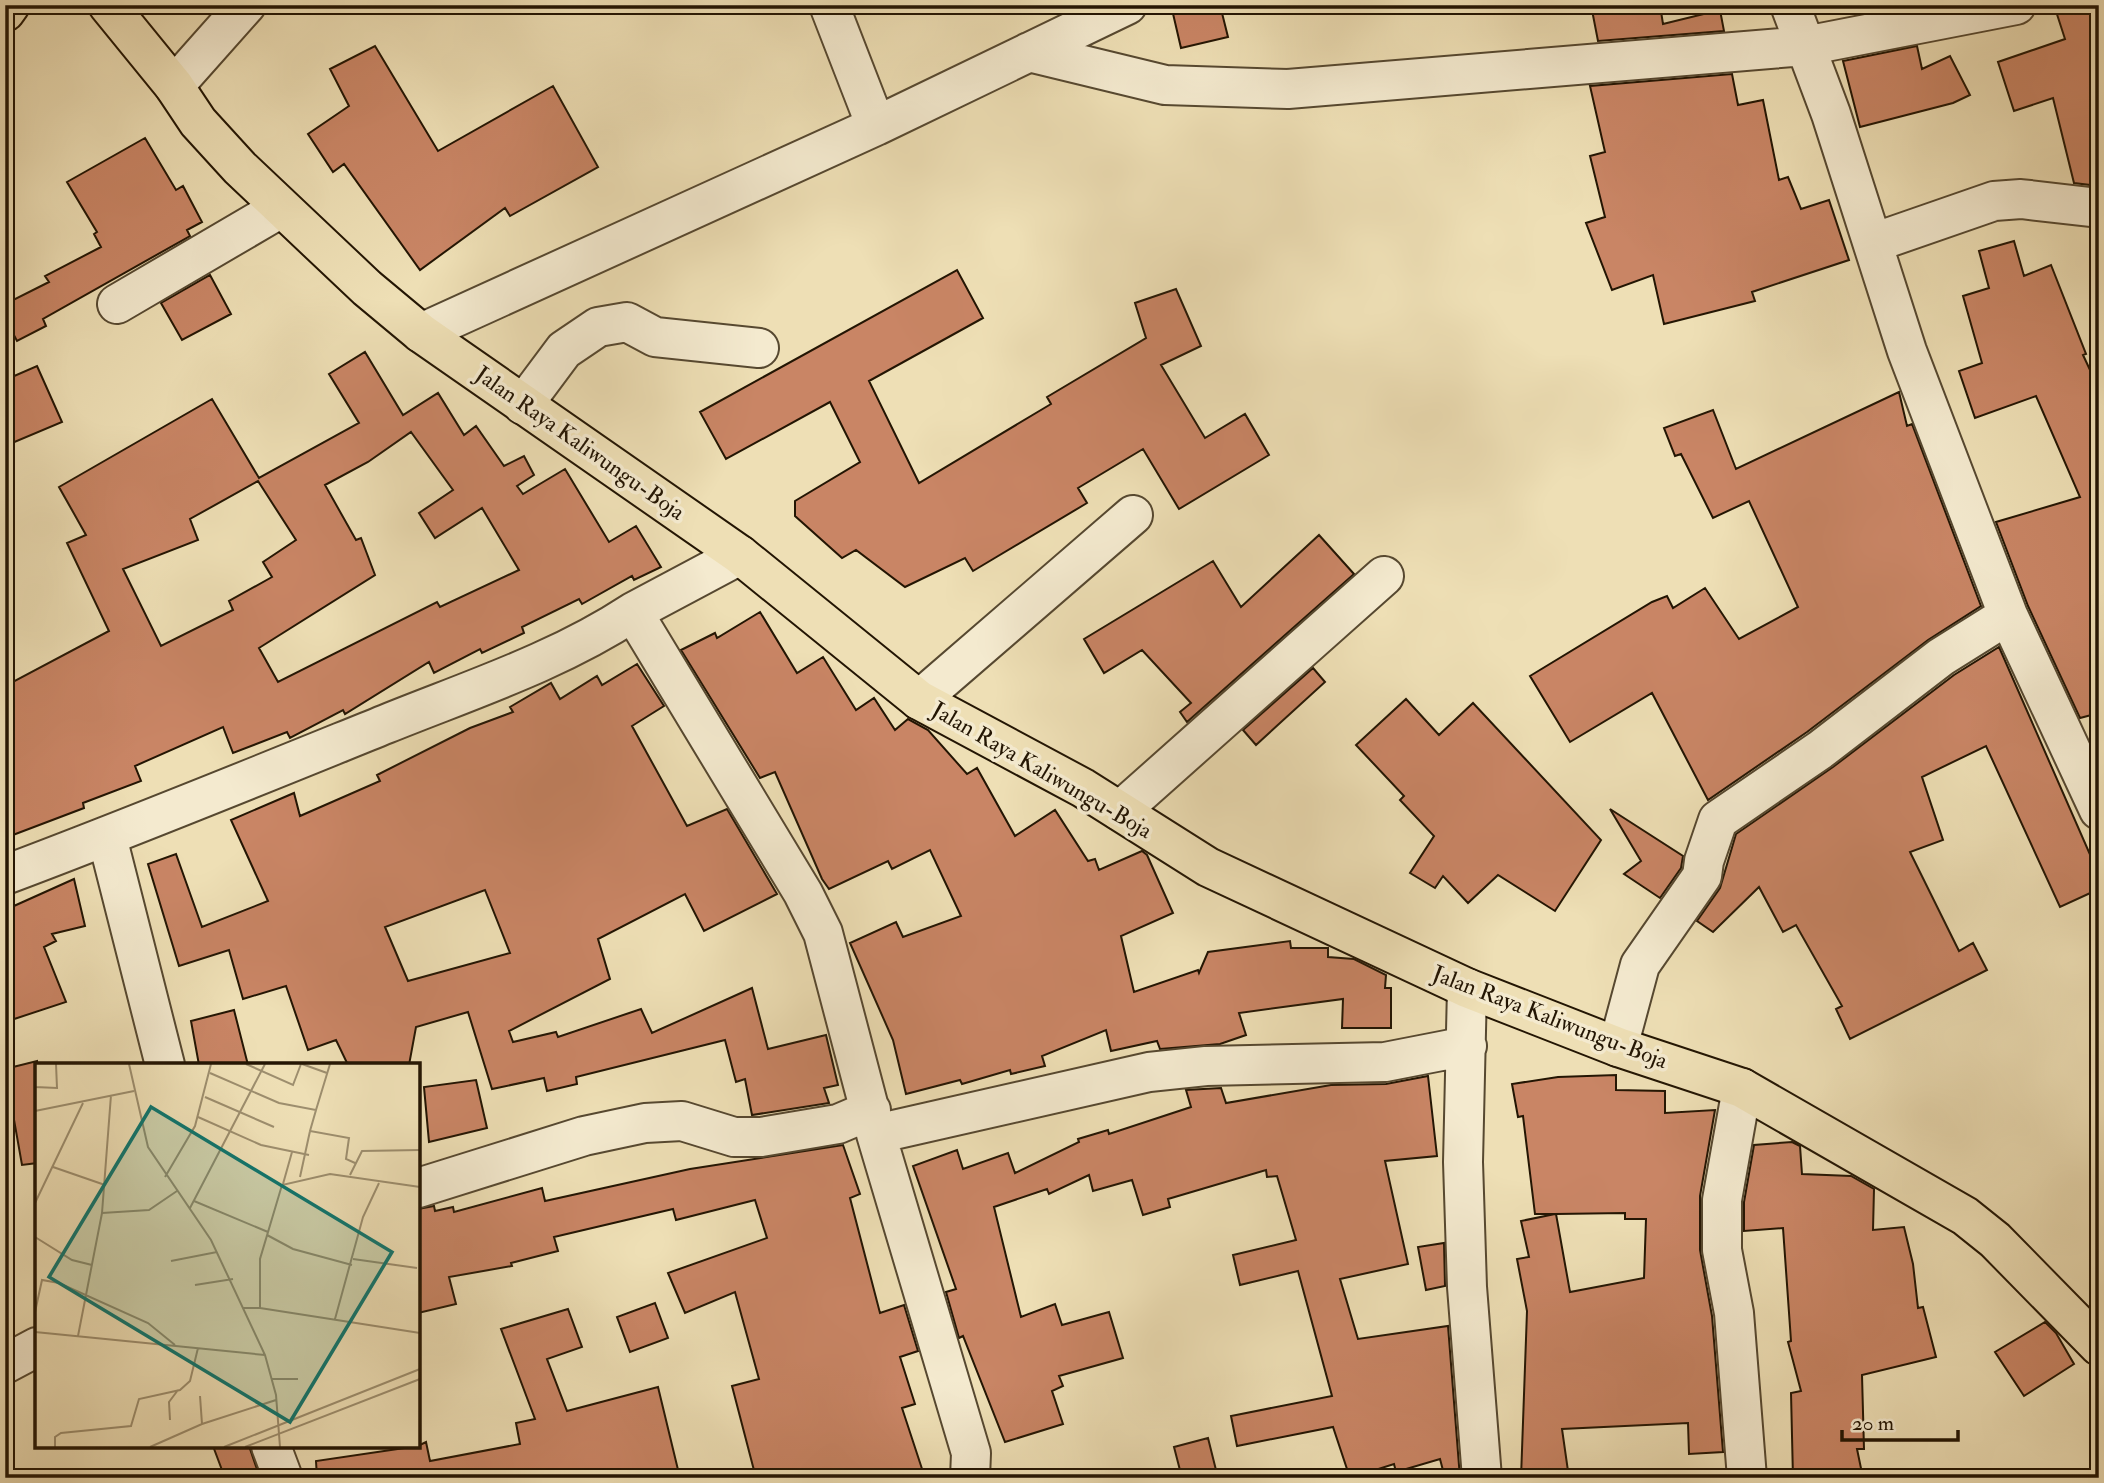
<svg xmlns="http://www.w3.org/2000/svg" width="2104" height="1483" font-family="'IM FELL Double Pica',serif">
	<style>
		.building { fill: #c98565; stroke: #231503; stroke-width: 2; fill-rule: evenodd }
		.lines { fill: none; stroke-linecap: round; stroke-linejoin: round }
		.minor-casing { stroke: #564830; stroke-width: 42 }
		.major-casing { stroke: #231503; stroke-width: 42 }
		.highway-casing { stroke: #231503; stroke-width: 42 }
		.minor { stroke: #f4eacf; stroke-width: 38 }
		.major { stroke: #eedfb5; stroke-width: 38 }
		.highway { stroke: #eedfb5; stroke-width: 38 }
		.labels { text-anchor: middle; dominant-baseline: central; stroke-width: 7; stroke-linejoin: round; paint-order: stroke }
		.street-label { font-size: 23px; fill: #231503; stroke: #f4eacf }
		.inset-road { fill: none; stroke: #9d8e6e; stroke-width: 2 }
		.view { fill: #0f766e; fill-opacity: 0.15; stroke: #0f766e; stroke-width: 3.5 }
		.inset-edge { fill: none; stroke: #231503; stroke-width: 3.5 }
	</style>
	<rect width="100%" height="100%" fill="#eedfb5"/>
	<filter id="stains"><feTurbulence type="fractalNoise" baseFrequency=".00286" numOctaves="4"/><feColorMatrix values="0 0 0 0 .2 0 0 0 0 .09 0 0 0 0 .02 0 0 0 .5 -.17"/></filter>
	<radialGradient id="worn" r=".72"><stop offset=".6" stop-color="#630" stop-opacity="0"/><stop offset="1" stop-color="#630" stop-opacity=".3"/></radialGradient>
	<path class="building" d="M 1171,5 L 1220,5 L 1228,37 L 1181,48 Z
		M 1591,5 L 1660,5 L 1663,24 L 1720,10 L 1724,31 L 1598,41 Z
		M 2054,5 L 2099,5 L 2099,186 L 2074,183 L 2053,98 L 2014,111 L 1998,62 L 2065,39 Z
		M 375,46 L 438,151 L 553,86 L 598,167 L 510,216 L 505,208 L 420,270 L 344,164 L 333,172 L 308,134 L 349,106 L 330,69 Z
		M 1917,46 L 1922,69 L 1950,56 L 1970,95 L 1953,103 L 1860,127 L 1843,61 Z
		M 1732,74 L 1738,105 L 1763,100 L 1779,180 L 1788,177 L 1801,209 L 1829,200 L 1849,260 L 1752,292 L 1755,301 L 1664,324 L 1653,275 L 1612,290 L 1586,223 L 1605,217 L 1590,156 L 1605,152 L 1590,86 Z
		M 145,138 L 176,190 L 183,186 L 202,222 L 187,230 L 190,236 L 43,319 L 46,326 L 17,341 L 5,318 L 5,304 L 49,282 L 45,276 L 101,247 L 94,234 L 97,232 L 67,182 Z
		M 2014,241 L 2024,276 L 2051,265 L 2086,354 L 2083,355 L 2099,389 L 2099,713 L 2080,718 L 2028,606 L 1996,522 L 2080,497 L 2036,396 L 1975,418 L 1959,371 L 1982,363 L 1963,296 L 1989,288 L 1979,251 Z
		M 957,270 L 983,318 L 869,381 L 919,483 L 1051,404 L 1047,397 L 1146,338 L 1135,303 L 1176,289 L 1201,346 L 1161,365 L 1205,438 L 1245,414 L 1269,455 L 1179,509 L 1143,449 L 1078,488 L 1087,503 L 973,571 L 965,558 L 905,587 L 856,550 L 842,558 L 795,516 L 795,501 L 860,462 L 830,402 L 726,459 L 700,412 Z
		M 210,275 L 231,314 L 182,340 L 161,303 Z
		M 365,352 L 403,415 L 438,393 L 464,435 L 476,426 L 504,466 L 524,456 L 534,475 L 517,486 L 523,494 L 565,469 L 609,542 L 636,526 L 661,567 L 634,580 L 632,576 L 582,604 L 579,599 L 522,627 L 524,633 L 482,653 L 480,649 L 434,673 L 429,662 L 345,714 L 343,710 L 290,738 L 287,732 L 233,753 L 223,727 L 135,766 L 141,781 L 83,803 L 84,808 L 5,838 L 5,686 L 109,631 L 67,543 L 86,535 L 59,487 L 212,399 L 259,478 L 359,423 L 329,374 ZM 411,432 L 453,490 L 419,513 L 435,538 L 482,508 L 519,570 L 440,607 L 437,602 L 278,682 L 259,648 L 375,575 L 361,538 L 356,540 L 325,485 L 368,462 ZM 258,481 L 296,540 L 263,562 L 272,577 L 229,601 L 233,610 L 161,646 L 123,569 L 198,540 L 190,519 Z
		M 37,366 L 62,422 L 5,446 L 5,380 Z
		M 1899,392 L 1907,426 L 1912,424 L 1981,606 L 1928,640 L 1807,732 L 1708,800 L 1652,693 L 1570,742 L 1530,676 L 1652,602 L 1667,596 L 1673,608 L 1705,588 L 1739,639 L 1798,607 L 1749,501 L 1713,518 L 1681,454 L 1675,456 L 1664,428 L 1713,410 L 1736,469 Z
		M 1319,535 L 1354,574 L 1187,722 L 1180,712 L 1191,703 L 1142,650 L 1104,673 L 1084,639 L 1213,561 L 1241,607 Z
		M 760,612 L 797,673 L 823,657 L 856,710 L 874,698 L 895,730 L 908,719 L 928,730 L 967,774 L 977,768 L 1015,836 L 1055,810 L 1088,861 L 1095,859 L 1099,870 L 1142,851 L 1147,855 L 1173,913 L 1121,936 L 1134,992 L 1198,970 L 1199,973 L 1208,952 L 1290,941 L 1291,948 L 1328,948 L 1328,957 L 1354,959 L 1386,975 L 1385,988 L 1391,988 L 1391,1028 L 1342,1028 L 1343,999 L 1239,1013 L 1246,1035 L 1220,1044 L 1160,1049 L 1157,1041 L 1111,1051 L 1106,1030 L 1042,1056 L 1045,1066 L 1011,1074 L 1010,1070 L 962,1084 L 960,1080 L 906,1094 L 893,1040 L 850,943 L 896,922 L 903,937 L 961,916 L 930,850 L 892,869 L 888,861 L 829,889 L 822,879 L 775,772 L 760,778 L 681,650 L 715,633 L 717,638 Z
		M 1999,647 L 2099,875 L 2099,889 L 2060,907 L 1986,746 L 1922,777 L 1943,840 L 1910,852 L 1959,951 L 1973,943 L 1987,970 L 1850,1039 L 1836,1009 L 1842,1006 L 1796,925 L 1783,932 L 1759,887 L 1713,932 L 1697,921 L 1720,888 L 1736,834 L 1833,767 L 1954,675 Z
		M 637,664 L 664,706 L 632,726 L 687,826 L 727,809 L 777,894 L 704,931 L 685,894 L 598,939 L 610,979 L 509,1031 L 513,1042 L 556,1032 L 558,1037 L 641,1009 L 652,1033 L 752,988 L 768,1049 L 826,1035 L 838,1085 L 824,1088 L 829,1103 L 752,1115 L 745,1079 L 736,1082 L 725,1040 L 576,1077 L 577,1084 L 547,1091 L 544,1078 L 492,1089 L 468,1012 L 416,1027 L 409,1065 L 348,1065 L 336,1040 L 308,1050 L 286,986 L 243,999 L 229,950 L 179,966 L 148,864 L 176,854 L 202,927 L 268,901 L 231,820 L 294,793 L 300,816 L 380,781 L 377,775 L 470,728 L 513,712 L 510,707 L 551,683 L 560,699 L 597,676 L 602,685 ZM 485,890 L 510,953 L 408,981 L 385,927 Z
		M 1313,668 L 1325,682 L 1256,745 L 1243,730 Z
		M 1406,699 L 1439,735 L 1473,703 L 1601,840 L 1555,911 L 1498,875 L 1468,903 L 1443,876 L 1435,888 L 1410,873 L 1434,836 L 1400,800 L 1404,796 L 1356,745 Z
		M 1610,809 L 1683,856 L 1681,868 L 1660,898 L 1624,874 L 1641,861 Z
		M 74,879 L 85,926 L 52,934 L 56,941 L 44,947 L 66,1002 L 5,1022 L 5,910 Z
		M 234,1010 L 248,1065 L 199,1065 L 191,1021 Z
		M 37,1061 L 37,1163 L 22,1165 L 5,1069 Z
		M 1616,1075 L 1616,1090 L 1665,1091 L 1665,1113 L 1715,1110 L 1700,1196 L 1700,1250 L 1712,1316 L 1723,1452 L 1689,1454 L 1688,1423 L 1562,1429 L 1569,1478 L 1521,1478 L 1527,1311 L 1517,1259 L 1529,1257 L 1521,1221 L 1555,1214 L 1535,1214 L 1523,1116 L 1518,1117 L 1512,1084 L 1558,1077 ZM 1625,1213 L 1625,1219 L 1646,1219 L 1644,1278 L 1570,1292 L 1556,1214 Z
		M 1428,1076 L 1437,1156 L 1385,1161 L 1408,1264 L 1340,1279 L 1358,1339 L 1448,1326 L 1460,1478 L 1445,1478 L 1440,1459 L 1396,1472 L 1394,1464 L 1350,1478 L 1333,1427 L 1237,1446 L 1231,1416 L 1332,1396 L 1298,1271 L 1240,1285 L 1233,1255 L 1296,1240 L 1277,1176 L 1267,1177 L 1266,1170 L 1168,1199 L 1170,1207 L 1143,1215 L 1132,1180 L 1093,1191 L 1089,1175 L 1049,1194 L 1047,1189 L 994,1207 L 1021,1317 L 1055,1304 L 1062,1325 L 1109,1312 L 1123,1358 L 1059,1376 L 1063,1386 L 1052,1391 L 1063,1424 L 1005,1442 L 963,1336 L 959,1338 L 946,1292 L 956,1289 L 913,1166 L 957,1150 L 963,1169 L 1008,1153 L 1015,1173 L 1079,1142 L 1078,1139 L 1108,1130 L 1109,1134 L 1191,1107 L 1186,1090 L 1221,1088 L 1226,1103 L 1331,1085 L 1386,1084 Z
		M 476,1080 L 487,1128 L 429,1142 L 424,1087 Z
		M 1792,1142 L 1800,1146 L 1802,1174 L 1851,1176 L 1874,1189 L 1873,1230 L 1904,1227 L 1913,1264 L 1918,1308 L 1923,1307 L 1936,1357 L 1862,1375 L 1864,1449 L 1857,1449 L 1863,1478 L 1793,1478 L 1791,1393 L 1801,1391 L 1788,1342 L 1791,1341 L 1783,1228 L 1744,1231 L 1744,1202 L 1754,1145 Z
		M 843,1145 L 860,1194 L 850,1198 L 880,1313 L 904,1305 L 918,1351 L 900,1357 L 915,1404 L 902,1408 L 925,1478 L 756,1478 L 732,1386 L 759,1379 L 735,1292 L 685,1313 L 668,1273 L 767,1238 L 755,1200 L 676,1220 L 673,1209 L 554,1237 L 558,1251 L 511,1263 L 512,1266 L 449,1277 L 456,1304 L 418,1313 L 418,1209 L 434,1206 L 435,1211 L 453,1207 L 454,1212 L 542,1188 L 545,1201 L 690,1169 Z
		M 1444,1243 L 1445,1286 L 1426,1290 L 1418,1247 Z
		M 655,1303 L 668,1338 L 630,1352 L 617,1317 Z
		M 568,1309 L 582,1347 L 547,1359 L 567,1411 L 658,1387 L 680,1478 L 317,1478 L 316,1461 L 418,1446 L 426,1442 L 430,1461 L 520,1444 L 516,1423 L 535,1419 L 501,1329 Z
		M 2045,1322 L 2056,1333 L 2074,1364 L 2024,1396 L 1995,1352 Z
		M 1208,1438 L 1218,1478 L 1182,1478 L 1174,1447 Z
		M 213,1446 L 249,1446 L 260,1478 L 225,1478 Z"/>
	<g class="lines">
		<defs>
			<path id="minor" d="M 829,5 L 876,126
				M 1790,5 L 1831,114 L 1907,351 L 2008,615 L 2099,810
				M 1029,52 L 1165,85 L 1288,89 L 1805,46 L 2016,5
				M 174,86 L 246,5
				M 1873,243 L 1994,201 L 2021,199 L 2099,208
				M 117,304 L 281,208
				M 421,333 L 876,126 L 1127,5
				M 523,405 L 564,350 L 598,327 L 627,322 L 655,337 L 759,348
				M 740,555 L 633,612 L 803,893 L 823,933 L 876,1134 L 971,1453 L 970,1478
				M 919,700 L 1133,515
				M 1120,811 L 1384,576
				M 107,837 L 165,1065
				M 5,875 C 133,827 260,775 386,724 C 470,690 557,662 633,612
				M 1467,988 L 1463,1162 L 1467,1287 L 1482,1478
				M 1618,1047 L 1640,965 L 1702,876 L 1704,861 L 1718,820 L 1820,750 L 1941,657 L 2008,615
				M 1742,1088 L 1722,1200 L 1722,1250 L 1734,1313 L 1747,1478
				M 876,1134 L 1149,1072 L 1206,1066 L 1385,1062 L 1467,1046
				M 418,1188 L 584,1136 L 645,1123 L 682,1121 L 734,1137 L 761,1137 L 838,1124 L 871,1110
				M 5,1364 L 37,1347
				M 271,1446 L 283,1478"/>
			<path id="major" d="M 108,5 L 174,86 L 198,122 L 240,168 L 367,288 L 421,333 L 740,555 L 919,700 L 1083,788 L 1208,867 L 1467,988 L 1618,1047 L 1742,1088 L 1965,1216 L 1995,1240 L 2099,1346"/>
			<path id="highway" d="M 5,12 L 10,5"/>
		</defs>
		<use href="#minor" class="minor-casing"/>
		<use href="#major" class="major-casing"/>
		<use href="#highway" class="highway-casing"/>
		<use href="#minor" class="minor"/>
		<use href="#major" class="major"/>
		<use href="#highway" class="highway"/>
	</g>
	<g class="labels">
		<g class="street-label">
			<text transform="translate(580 443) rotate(35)">Jalan Raya Kaliwungu-Boja</text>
			<text transform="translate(1042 770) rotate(30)">Jalan Raya Kaliwungu-Boja</text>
			<text transform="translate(1550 1017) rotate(21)">Jalan Raya Kaliwungu-Boja</text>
		</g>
	</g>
	<g transform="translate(35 1063)">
		<rect width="385" height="385" fill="#eedfb5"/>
		<path class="inset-road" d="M 0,1 L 0,24 L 22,25 L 21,1M 94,1 L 113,84 L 176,177 L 230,292 L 241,332 L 245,384M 211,1 L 258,22 L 266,1M 267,1 L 292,10M 175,10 L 244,40 L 281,47 L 275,68 L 314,75 L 311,96 L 320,100M 170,34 L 239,64M 281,47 L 295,1M 0,48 L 99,28M 163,54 L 226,82 L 274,92M 18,104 L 70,122M 315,112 L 327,88 L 385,87M 130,114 L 160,63 L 176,1M 265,114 L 275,68M 248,121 L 257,89M 159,138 L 233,169M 0,140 L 48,40M 155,145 L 230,1M 67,150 L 114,147 L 142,128M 232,172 L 258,186 L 317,202M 0,174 L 37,197 L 57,202M 318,196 L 382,205M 136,198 L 182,189M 160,222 L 198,216M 208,245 L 225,245 L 225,196 L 247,122 L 295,111 L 385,124M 225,245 L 385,270M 0,249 L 7,217 L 24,220 L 113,260 L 140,282M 300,256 L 328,154 L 344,120M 0,269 L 230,292M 43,273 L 67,150 L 76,32M 237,316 L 263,316M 165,333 L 167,361M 135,357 L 134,339 L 143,327M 20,384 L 20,374 L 26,370 L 96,363 L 104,336 L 145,327 L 155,318 L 163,285M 115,384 L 167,361 L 241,337M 189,384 L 385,306M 210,384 L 385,316"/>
		<path class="view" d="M 116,44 L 357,189 L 255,359 L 14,214 Z"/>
		<rect width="385" height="385" class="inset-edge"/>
	</g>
	<rect width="2104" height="1483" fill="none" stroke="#eedfb5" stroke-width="28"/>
	<rect x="7" y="7" width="2090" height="1469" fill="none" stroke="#231503" stroke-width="3.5"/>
	<rect x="14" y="14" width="2076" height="1455" fill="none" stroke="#231503" stroke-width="2"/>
	<path d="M1842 1430v10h116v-10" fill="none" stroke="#231503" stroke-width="3.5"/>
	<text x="1852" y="1430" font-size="21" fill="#231503" stroke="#f4eacf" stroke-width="5" paint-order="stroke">20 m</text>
	<rect width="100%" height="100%" filter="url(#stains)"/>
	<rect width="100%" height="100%" fill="url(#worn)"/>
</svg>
